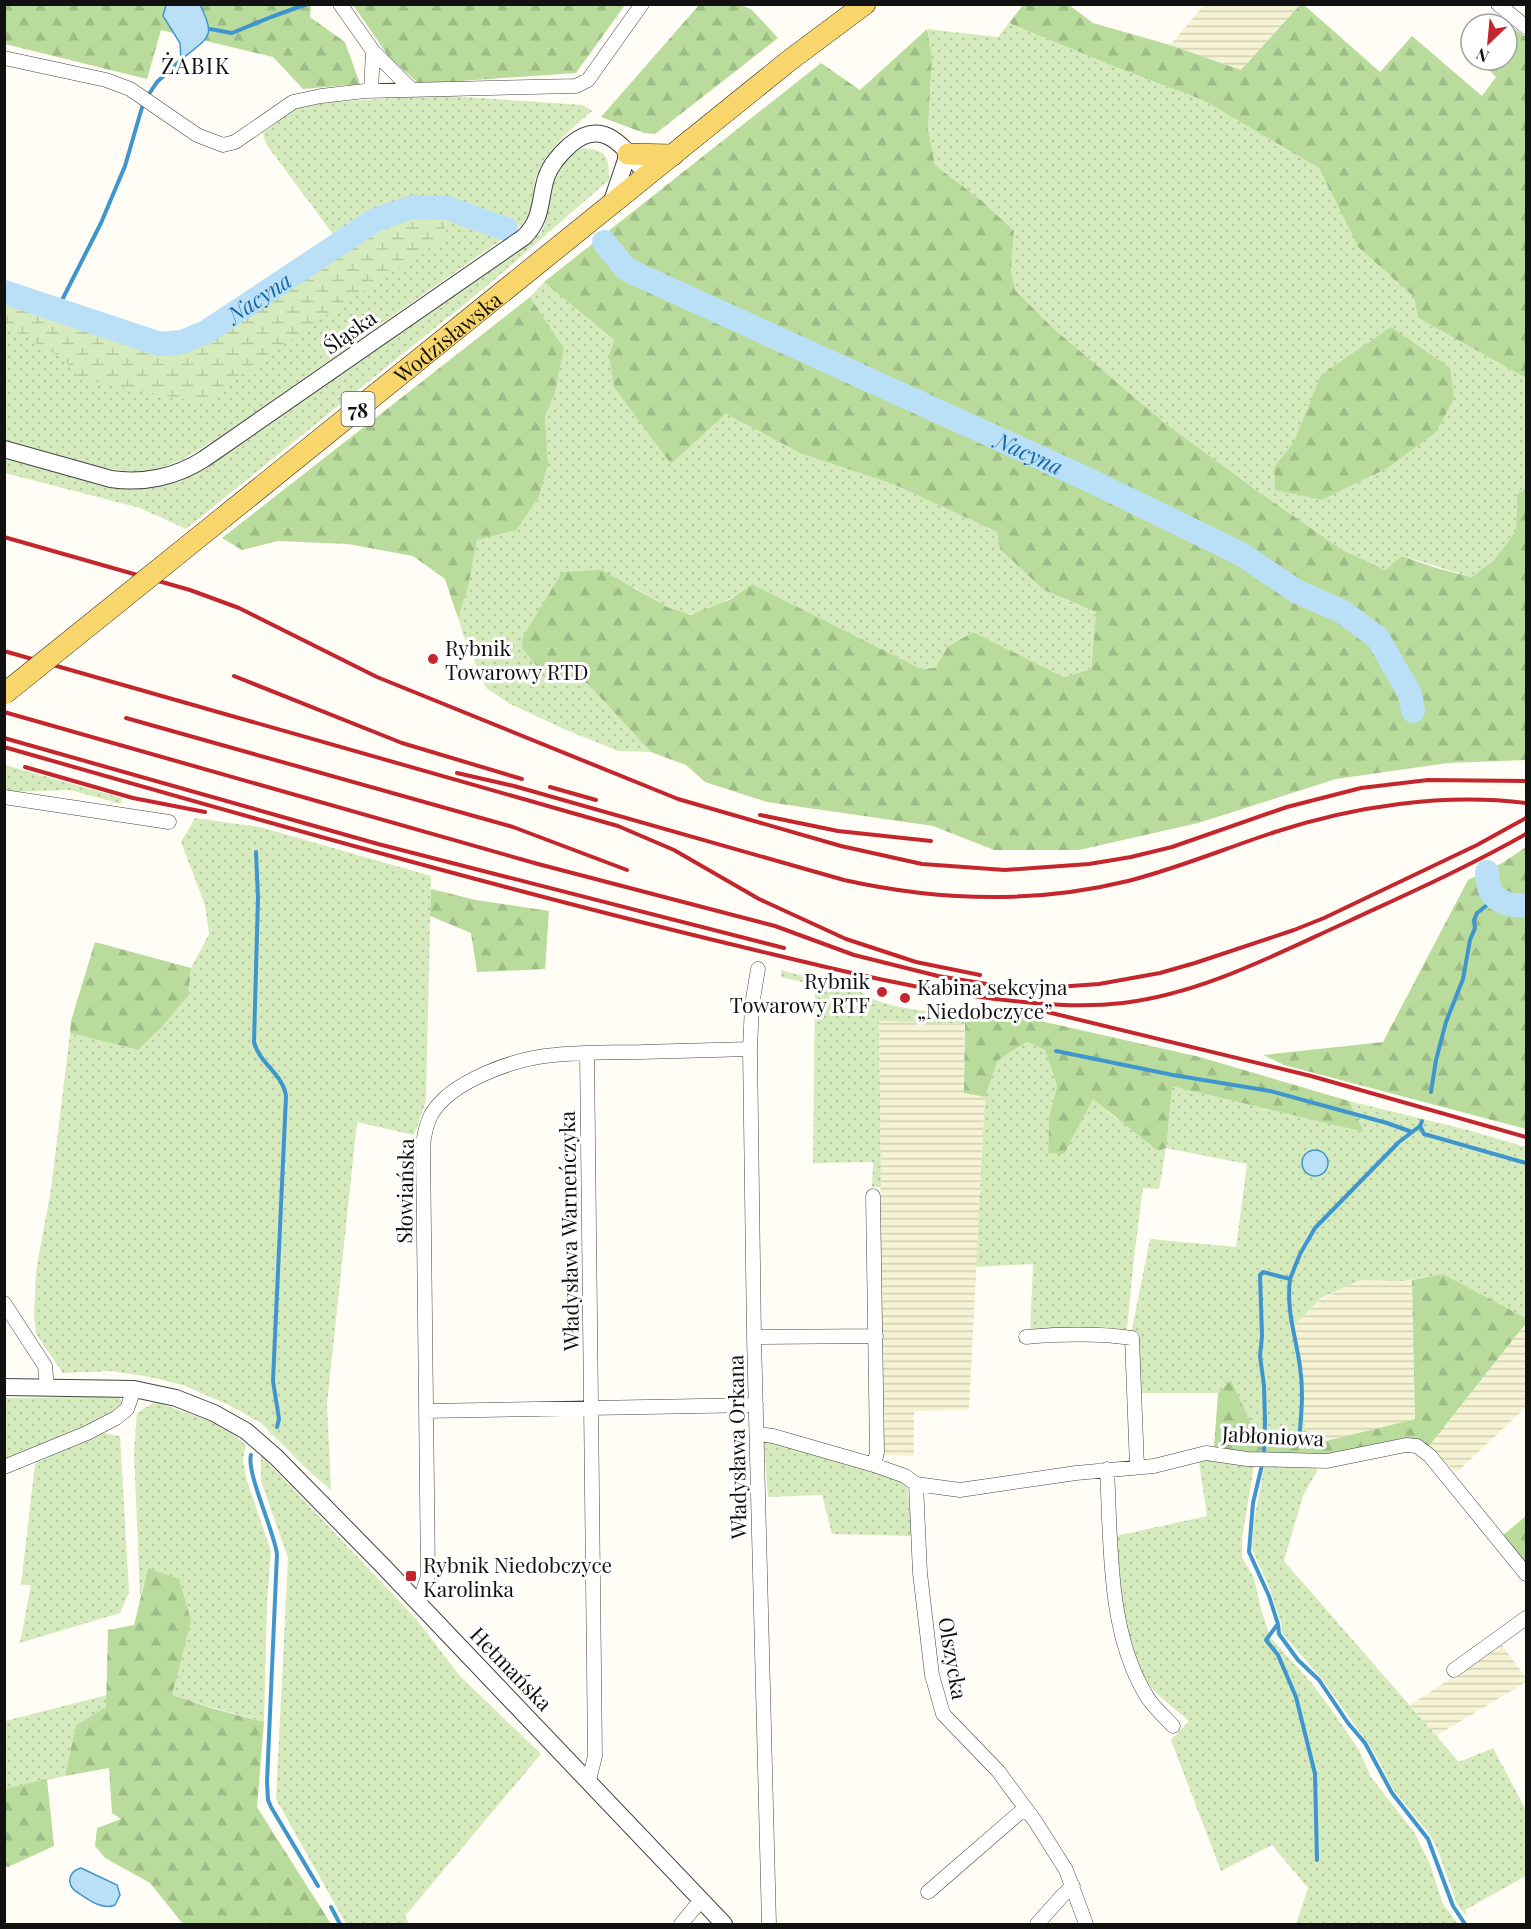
<svg xmlns="http://www.w3.org/2000/svg" width="1531" height="1929" font-family="'Playfair Display',serif">
	<style>
		.farmland { fill: url(#farmland-rules) }
		.grass { fill: url(#grass-dots); fill-rule: evenodd }
		.forest { fill: url(#forest-firs) }
		.wetland { fill: url(#wetland-marsh) }
		.water { fill: #b9e0f7; stroke: #3f96cf; stroke-width: 1.5 }
		.lines { fill: none; stroke-linecap: round; stroke-linejoin: round }
		.stream { stroke: #3f96cf; stroke-width: 4 }
		.river { stroke: #b9e0f7; stroke-width: 24 }
		.minor-casing { stroke: #444; stroke-width: 15 }
		.tertiary-casing { stroke: #444; stroke-width: 18 }
		.primary-casing { stroke: #222; stroke-width: 22 }
		.minor { stroke: #fff; stroke-width: 14 }
		.tertiary { stroke: #fff; stroke-width: 16 }
		.primary { stroke: #f9d66b; stroke-width: 21 }
		.rail { stroke: #c4262e; stroke-width: 4 }
		.primary-bridge-casing { stroke: #222; stroke-width: 22; stroke-linecap: butt }
		.primary-bridge { stroke: #f9d66b; stroke-width: 21 }
		.poi-dot { fill: #c4262e; stroke: #fff; stroke-width: 2 }
		.labels { text-anchor: middle; dominant-baseline: central; stroke-width: 6; stroke-linejoin: round; paint-order: stroke }
		.shield { fill: #fff; stroke: #585858; stroke-width: 1.5 }
		.shield-label { font-size: 20px; font-weight: bold; fill: #111 }
		.street-label { font-size: 21px; fill: #111; stroke: #fff }
		.poi-label { font-size: 21px; fill: #111; stroke: #fff; text-anchor: start }
		.neighbourhood-label { font-size: 22px; letter-spacing: 1.5px; fill: #111; stroke: #fff }
		.water-label { font-size: 22px; font-style: italic; fill: #1768a6; stroke: #fff }
	</style>
	<defs>
		<pattern id="farmland-rules" width="6" height="5" patternUnits="userSpaceOnUse" patternTransform="scale(1.5)"><rect width="6" height="5" fill="#f6f3d4"/><path d="M0 2.5h6" fill="none" stroke="#d2cfb5"/></pattern>
		<pattern id="grass-dots" width="8" height="8" patternUnits="userSpaceOnUse" patternTransform="scale(1.5)"><rect width="8" height="8" fill="#d5ebbd"/><path d="M2 2h.1M6 6h.1" fill="none" stroke="#b6c8a1" stroke-width="1.8" stroke-linecap="round"/></pattern>
		<pattern id="forest-firs" width="22" height="20" patternUnits="userSpaceOnUse" patternTransform="scale(1.5)"><rect width="22" height="20" fill="#b9dc9c"/><path d="M5 1l3.5 6h-7zM16 11l3.5 6h-7z" fill="#9ebc85"/></pattern>
		<pattern id="wetland-marsh" width="20" height="14" patternUnits="userSpaceOnUse" patternTransform="scale(1.5)"><rect width="20" height="14" fill="#d5ebbd"/><path d="M1 5h8M5 5V1M11 12h8M15 12V8" fill="none" stroke="#b6c8a1"/></pattern>
	</defs>
	<rect width="100%" height="100%" fill="#fffdf5"/>
	<path class="farmland" d="M 1204,5 L 1300,5 L 1241,70 L 1170,45 Z
		M 879,1021 L 964,1024 L 964,1093 L 985,1097 L 969,1410 L 914,1411 L 914,1456 L 883,1455 Z
		M 1361,1280 L 1412,1280 L 1415,1419 L 1326,1441 L 1305,1430 L 1295,1325 L 1321,1299 Z
		M 1526,1323 L 1526,1407 L 1456,1473 L 1429,1446 Z
		M 1502,1645 L 1526,1678 L 1526,1682 L 1436,1736 L 1410,1705 Z"/>
	<path class="grass" d="M 1009,23 L 1118,68 L 1203,100 L 1319,168 L 1358,247 L 1414,297 L 1418,318 L 1526,378 L 1526,489 L 1517,494 L 1516,531 L 1493,561 L 1471,577 L 1403,556 L 1385,570 L 1341,549 L 1259,492 L 1166,424 L 1054,329 L 1015,290 L 1011,268 L 1014,231 L 982,201 L 935,165 L 928,129 L 932,58 L 927,29 L 998,37 ZM 1294,442 L 1386,469 L 1322,500 L 1275,490 L 1274,467 Z
		M 435,95 L 583,105 L 592,111 C 572,129 547,148 537,174 C 535,179 535,184 535,188 C 534,204 530,214 520,227 L 431,199 L 406,201 L 375,212 L 354,222 L 335,237 L 266,144 L 263,133 L 297,107 L 333,102 Z
		M 581,148 C 607,150 609,155 609,180 L 487,286 L 186,529 L 140,508 L 5,473 L 4,456 L 154,485 L 183,480 L 541,233 C 546,222 547,212 548,200 C 552,177 562,163 581,148 Z
		M 438,212 L 476,223 L 508,235 L 226,433 L 180,461 L 144,473 L 94,467 L 5,440 L 4,298 L 172,350 L 392,222 Z
		M 544,282 L 614,340 L 609,355 L 671,464 L 726,414 L 802,454 L 893,484 L 997,532 L 1044,590 L 1096,612 L 1091,669 L 1064,677 L 973,632 L 947,647 L 936,669 L 921,669 L 752,584 C 739,593 704,616 689,614 C 669,612 651,597 634,587 L 522,648 L 538,666 L 553,675 L 587,683 L 651,752 L 618,751 L 564,729 L 510,704 L 486,688 L 464,637 L 458,618 L 468,587 L 477,540 L 529,511 L 539,497 L 548,464 L 545,416 L 555,394 L 564,348 L 530,297 Z
		M 5,765 L 122,798 L 121,804 L 70,790 L 9,792 L 5,791 Z
		M 195,818 L 260,827 L 431,876 L 426,1101 L 414,1135 L 357,1122 L 327,1404 L 331,1490 L 309,1471 L 261,1423 L 229,1405 L 183,1385 L 150,1377 L 112,1371 L 63,1373 L 36,1334 L 34,1315 L 36,1271 L 51,1189 L 70,1033 L 138,1050 L 162,1027 L 188,996 L 191,968 L 209,934 L 205,905 L 181,842 Z
		M 781,970 L 859,991 C 887,1011 931,1011 965,1013 L 964,1024 L 879,1021 L 881,1187 L 872,1187 L 873,1162 L 813,1163 L 815,985 L 781,977 Z
		M 1027,1042 L 1045,1050 L 1057,1086 L 1049,1117 L 1048,1153 L 1064,1153 L 1093,1098 L 1118,1120 L 1172,1085 L 1364,1132 L 1349,1101 L 1468,1130 L 1526,1147 L 1526,1318 L 1443,1274 L 1404,1281 L 1361,1280 L 1321,1298 L 1295,1325 L 1305,1430 L 1285,1439 L 1255,1434 L 1231,1380 L 1218,1393 L 1141,1393 L 1132,1329 L 1150,1239 L 1236,1247 L 1247,1164 L 1166,1148 L 1159,1189 L 1143,1188 L 1134,1257 L 1127,1329 L 1030,1332 L 1033,1264 L 976,1267 L 985,1097 L 998,1060 Z
		M 96,1397 L 120,1398 L 122,1404 L 110,1415 L 5,1462 L 4,1398 Z
		M 155,1402 L 222,1425 L 246,1445 L 243,1459 L 246,1478 L 271,1551 L 267,1604 L 264,1722 L 168,1695 L 148,1568 L 140,1597 L 134,1451 L 137,1413 Z
		M 98,1432 L 120,1436 L 129,1592 L 120,1613 L 20,1643 L 31,1585 L 21,1585 L 35,1464 Z
		M 764,1441 L 844,1459 L 907,1483 L 912,1536 L 832,1534 L 822,1495 L 768,1497 Z
		M 261,1455 L 417,1620 L 459,1675 L 541,1754 L 405,1916 L 409,1924 L 346,1924 L 276,1799 L 288,1558 L 261,1481 Z
		M 1216,1460 L 1254,1466 L 1242,1539 L 1242,1557 L 1254,1578 L 1261,1609 L 1270,1637 L 1310,1681 L 1331,1709 L 1359,1750 L 1371,1777 L 1414,1832 L 1430,1864 L 1443,1904 L 1458,1924 L 1296,1924 L 1308,1888 L 1272,1845 L 1221,1871 L 1171,1740 L 1189,1721 C 1177,1710 1162,1700 1151,1687 C 1123,1657 1120,1577 1116,1536 L 1207,1516 L 1199,1462 Z
		M 1265,1462 L 1316,1465 L 1317,1471 L 1303,1496 L 1284,1561 L 1459,1762 L 1493,1748 L 1526,1810 L 1526,1876 L 1465,1910 L 1467,1917 L 1457,1904 L 1437,1848 L 1430,1835 L 1393,1789 L 1374,1752 L 1325,1683 L 1282,1633 L 1281,1623 L 1269,1587 L 1252,1549 L 1254,1521 Z
		M 107,1695 L 107,1707 L 76,1725 L 65,1776 L 5,1789 L 5,1721 Z"/>
	<path class="forest" d="M 5,5 L 311,5 L 310,17 L 345,42 L 360,84 L 303,89 L 273,57 L 161,30 L 147,79 L 5,44 Z
		M 353,5 L 625,5 L 576,73 L 419,84 L 389,57 Z
		M 699,5 L 740,5 L 751,9 L 778,38 L 655,134 L 644,133 L 601,117 Z
		M 1023,5 L 1069,5 L 1093,23 L 1170,45 L 1241,70 L 1300,5 L 1304,5 L 1380,72 L 1412,36 L 1482,96 L 1496,77 L 1479,60 L 1507,60 L 1507,24 L 1488,24 L 1496,15 L 1526,37 L 1526,378 L 1418,318 L 1414,297 L 1358,247 L 1319,168 L 1203,100 L 1118,68 L 1009,23 Z
		M 927,29 L 932,58 L 928,129 L 935,165 L 982,201 L 1014,231 L 1011,268 L 1015,290 L 1054,329 L 1166,424 L 1259,492 L 1341,549 L 1385,570 L 1402,556 L 1436,568 L 1471,577 L 1493,561 L 1516,531 L 1517,494 L 1526,489 L 1526,760 L 1448,763 L 1336,779 L 1198,823 L 1079,850 L 994,850 L 933,826 L 767,802 L 705,782 L 686,765 L 651,752 L 587,683 L 553,675 L 537,666 L 522,648 L 523,637 L 562,572 L 602,570 L 669,608 L 691,615 L 729,600 L 752,584 L 921,669 L 936,668 L 947,647 L 973,632 L 1064,677 L 1091,669 L 1096,612 L 1044,590 L 1000,549 L 997,532 L 893,484 L 802,454 L 726,414 L 671,464 L 614,387 L 609,355 L 614,340 L 544,282 L 821,63 L 860,90 Z
		M 530,297 L 564,348 L 555,394 L 545,416 L 548,464 L 539,497 L 516,530 L 477,540 L 468,587 L 458,618 L 445,579 L 413,556 L 348,544 L 278,541 L 242,550 L 222,538 Z
		M 1391,327 L 1450,368 L 1454,399 L 1436,432 L 1386,469 L 1322,500 L 1275,490 L 1274,467 L 1294,442 L 1321,375 Z
		M 1526,847 L 1526,1129 L 1284,1065 L 1263,1055 L 1383,1042 L 1468,880 L 1502,863 Z
		M 431,889 L 476,900 L 549,911 L 545,969 L 477,972 L 471,933 L 430,916 Z
		M 95,942 L 191,968 L 188,996 L 162,1027 L 138,1050 L 70,1033 L 71,1021 Z
		M 965,1013 L 1014,1015 L 1200,1057 L 1349,1101 L 1364,1132 L 1172,1086 L 1166,1148 L 1157,1150 L 1093,1099 L 1064,1154 L 1048,1153 L 1049,1117 L 1057,1086 L 1045,1050 L 1027,1042 L 998,1060 L 985,1097 L 964,1093 Z
		M 1443,1274 L 1526,1318 L 1526,1323 L 1429,1446 L 1415,1440 L 1385,1443 L 1321,1455 L 1267,1455 L 1214,1447 L 1218,1393 L 1231,1380 L 1256,1434 L 1285,1439 L 1305,1430 L 1326,1441 L 1415,1419 L 1412,1280 Z
		M 1526,1516 L 1526,1565 L 1502,1536 Z
		M 148,1568 L 179,1579 L 191,1621 L 172,1695 L 211,1708 L 264,1722 L 257,1807 L 331,1924 L 183,1924 L 150,1883 L 105,1858 L 95,1846 L 97,1828 L 121,1819 L 112,1813 L 109,1768 L 65,1776 L 76,1725 L 106,1707 L 108,1630 L 134,1625 Z
		M 47,1779 L 54,1846 L 8,1867 L 4,1865 L 5,1789 Z"/>
	<path class="wetland" d="M 449,212 L 442,240 C 361,292 280,344 205,403 L 79,379 L 64,359 L 5,325 L 5,288 L 163,341 L 188,335 L 240,303 L 360,223 L 383,213 Z"/>
	<path class="water" d="M 166,5 L 200,5 C 218,39 206,38 181,60 L 180,43 L 163,16 Z
		M1302 1163a13 13 0 1 1 26 0a13 13 0 1 1-26 0Z
		M 81,1868 L 117,1885 L 120,1895 L 115,1905 C 101,1911 85,1897 74,1890 C 66,1881 70,1871 81,1868 Z"/>
	<g class="lines">
		<path class="stream" d="M 210,29 L 232,33 L 271,17 L 307,4
			M 147,97 L 157,82 L 181,60
			M 57,310 L 101,223 L 125,166 L 143,104
			M 256,852 L 258,898 L 254,1042 C 259,1063 283,1074 286,1096 L 273,1381 L 279,1419 L 277,1427
			M 1056,1051 L 1173,1075 L 1270,1091 L 1387,1123 L 1412,1132
			M 1431,1092 L 1436,1060 L 1446,1022 L 1463,979 L 1470,940 L 1475,928 L 1474,920 L 1477,913 L 1496,898
			M 1422,1121 L 1420,1126 L 1424,1134 L 1526,1163
			M 1290,1279 C 1286,1312 1296,1336 1300,1367 C 1304,1392 1301,1417 1299,1441
			M 1264,1450 L 1265,1422 L 1264,1386 L 1260,1356 L 1262,1336 L 1260,1275 L 1263,1272 L 1290,1279 L 1300,1254 L 1315,1228 L 1399,1142 L 1420,1126
			M 251,1455 C 246,1472 274,1531 277,1554 L 267,1782 L 268,1800 L 271,1807 L 318,1886
			M 1262,1465 L 1253,1503 L 1249,1552 L 1269,1596 L 1278,1624 L 1279,1634 L 1298,1660 L 1319,1680 L 1348,1723 L 1365,1743 L 1392,1793 L 1428,1839 L 1453,1906 L 1465,1924
			M 1277,1625 L 1266,1640 L 1278,1655 L 1296,1697 L 1315,1774 L 1317,1860
			M 331,1907 L 340,1924"/>
		<g class="river">
			<path id="s1" d="M 604,242 L 625,268 L 634,273 L 1087,479 L 1241,554 L 1296,591 L 1343,612 L 1378,638 L 1410,694 L 1413,711"/>
			<path id="s2" d="M 4,292 L 160,344 L 182,342 L 206,332 L 375,220 L 412,207 L 447,208 L 506,229"/>
			<path d="M 1487,872 C 1488,878 1488,887 1491,892 C 1497,903 1515,907 1526,905"/>
		</g>
		<defs>
			<path id="minor" d="M 340,4 L 373,51 L 412,90
				M 1498,4 L 1526,27
				M 4,58 L 106,80 L 130,89 L 197,135 L 223,145 L 235,142 L 293,102 L 321,96 L 365,91 L 576,86 L 588,80 L 642,4
				M 371,91 L 373,51
				M 4,797 L 169,822
				M 758,969 L 752,1005 L 750,1049 L 754,1337 L 769,1924
				M 587,1053 L 595,1756 L 589,1780
				M 873,1196 L 877,1452 L 874,1465
				M 4,1303 L 45,1366 L 47,1387
				M 754,1337 L 876,1336
				M 1026,1337 C 1061,1334 1097,1333 1132,1338 L 1137,1467
				M 426,1411 L 756,1405
				M 757,1434 L 773,1436 L 874,1465 L 905,1476 L 916,1484
				M 4,1467 L 87,1433 L 116,1418 L 127,1409 L 134,1389
				M 1107,1469 C 1111,1541 1107,1631 1146,1695 C 1152,1706 1164,1716 1173,1726
				M 916,1484 L 960,1490 L 1076,1473 L 1154,1466 L 1206,1453 L 1247,1459 L 1327,1461 L 1406,1445 L 1417,1446 L 1430,1456 L 1526,1574
				M 916,1484 L 920,1573 L 932,1675 L 943,1714 L 998,1771 L 1035,1821 L 1066,1870 L 1086,1924
				M 419,1604 L 428,1576 L 423,1146 C 424,1135 426,1125 431,1115 C 450,1081 516,1058 554,1055 C 583,1052 612,1052 641,1052 C 677,1051 714,1050 750,1049
				M 1454,1670 L 1526,1618
				M 928,1892 L 1025,1808
				M 681,1924 L 701,1900
				M 1037,1924 L 1063,1895 L 1073,1886"/>
			<path id="tertiary" d="M 611,204 L 628,154
				M 4,449 L 111,479 C 143,484 176,477 204,459 L 524,237 C 543,218 539,201 546,178 C 550,165 560,154 570,145 C 605,115 625,150 647,175
				M 4,1387 L 134,1389 L 176,1398 L 214,1413 L 246,1431 L 276,1457 L 382,1565 L 724,1924"/>
			<g id="primary">
				<path d="M 628,154 L 673,155"/>
				<path id="s3" d="M 220,520 L 790,60 L 865,4"/>
			</g>
		</defs>
		<use href="#minor" class="minor-casing"/>
		<use href="#tertiary" class="tertiary-casing"/>
		<use href="#primary" class="primary-casing"/>
		<use href="#minor" class="minor"/>
		<use href="#tertiary" class="tertiary"/>
		<use href="#primary" class="primary"/>
		<path class="rail" d="M 4,537 L 190,590 L 239,608 L 377,677 L 678,799 L 841,846 L 922,864 L 1005,870 L 1089,864 L 1131,857 L 1172,847 L 1287,807 L 1361,788 L 1428,780 L 1526,781
			M 4,651 L 618,826 L 674,850 L 759,899 L 846,939 L 916,962 L 980,975
			M 234,676 L 402,743 L 522,779
			M 4,712 L 538,864 L 775,926 L 854,955 L 938,976 L 999,986 L 1057,987 L 1099,984 L 1160,973 L 1195,963 L 1294,930 L 1324,918 L 1477,845 L 1526,818
			M 126,718 L 513,827 L 627,870
			M 4,738 L 378,844 L 784,948
			M 4,747 C 245,816 486,885 730,944 C 818,965 905,988 995,999 C 1038,1004 1080,1008 1123,1003 C 1203,993 1274,955 1347,922 C 1407,894 1468,867 1526,834
			M 25,767 L 133,798 L 205,812
			M 457,773 L 514,786 L 844,880 C 938,901 1034,904 1128,881 C 1179,868 1226,848 1275,832 C 1355,806 1443,793 1526,803
			M 550,787 L 596,800
			M 760,815 L 838,831 L 931,841
			M 1043,1011 L 1311,1076 L 1526,1137"/>
		<defs>
			<path id="primary-bridge" d="M 4,694 L 220,520"/>
		</defs>
		<use href="#primary-bridge" class="primary-bridge-casing"/>
		<use href="#primary-bridge" class="primary-bridge"/>
	</g>
	<g class="poi-dot">
		<circle cx="433" cy="659" r="6"/>
		<circle cx="882" cy="992" r="6"/>
		<circle cx="905" cy="998" r="6"/>
		<rect x="405" y="1570" width="12" height="12" rx="3"/>
	</g>
	<g class="labels">
		<rect class="shield" x="341.5" y="392" width="33" height="34" rx="4.5"/>
		<g class="shield-label">
			<text x="358" y="409">78</text>
		</g>
		<g class="street-label">
			<text transform="translate(349 331) rotate(-35)">Śląska</text>
			<text stroke="none"><textPath href="#s3" startOffset="292">Wodzisławska</textPath></text>
			<text transform="translate(404 1191) rotate(-89)">Słowiańska</text>
			<text transform="translate(568 1231) rotate(-91)">Władysława Warneńczyka</text>
			<text transform="translate(1273 1435) rotate(3)">Jabłoniowa</text>
			<text transform="translate(736 1447) rotate(-91)">Władysława Orkana</text>
			<text transform="translate(954 1658) rotate(80)">Olszycka</text>
			<text transform="translate(512 1668) rotate(46)">Hetmańska</text>
		</g>
		<g class="poi-label">
			<text x="445" y="647">Rybnik<tspan x="445" dy="24">Towarowy RTD</tspan></text>
			<text x="870" y="980" text-anchor="end">Rybnik<tspan x="870" dy="24">Towarowy RTF</tspan></text>
			<text x="917" y="986">Kabina sekcyjna<tspan x="917" dy="24">„Niedobczyce”</tspan></text>
			<text x="423" y="1564">Rybnik Niedobczyce<tspan x="423" dy="24">Karolinka</tspan></text>
		</g>
		<g class="neighbourhood-label">
			<text x="196" y="65">ŻABIK</text>
		</g>
		<g class="water-label">
			<text stroke="none"><textPath href="#s2" startOffset="276">Nacyna</textPath></text>
			<text stroke="none"><textPath href="#s1" startOffset="478">Nacyna</textPath></text>
		</g>
	</g>
	<rect width="1531" height="1929" fill="none" stroke="#111111" stroke-width="12"/>
	<g transform="translate(1489 42) rotate(206)"><circle r="28" fill="#ffffff" stroke="#a0a0a0" stroke-width="1.5"/>
	<path d="M0-4.5L10 22L0 15L-10 22Z" fill="#c4262e"/>
	<text y="-9" font-size="16" font-weight="bold" text-anchor="middle" fill="#111111">N</text>
	</g>
</svg>
